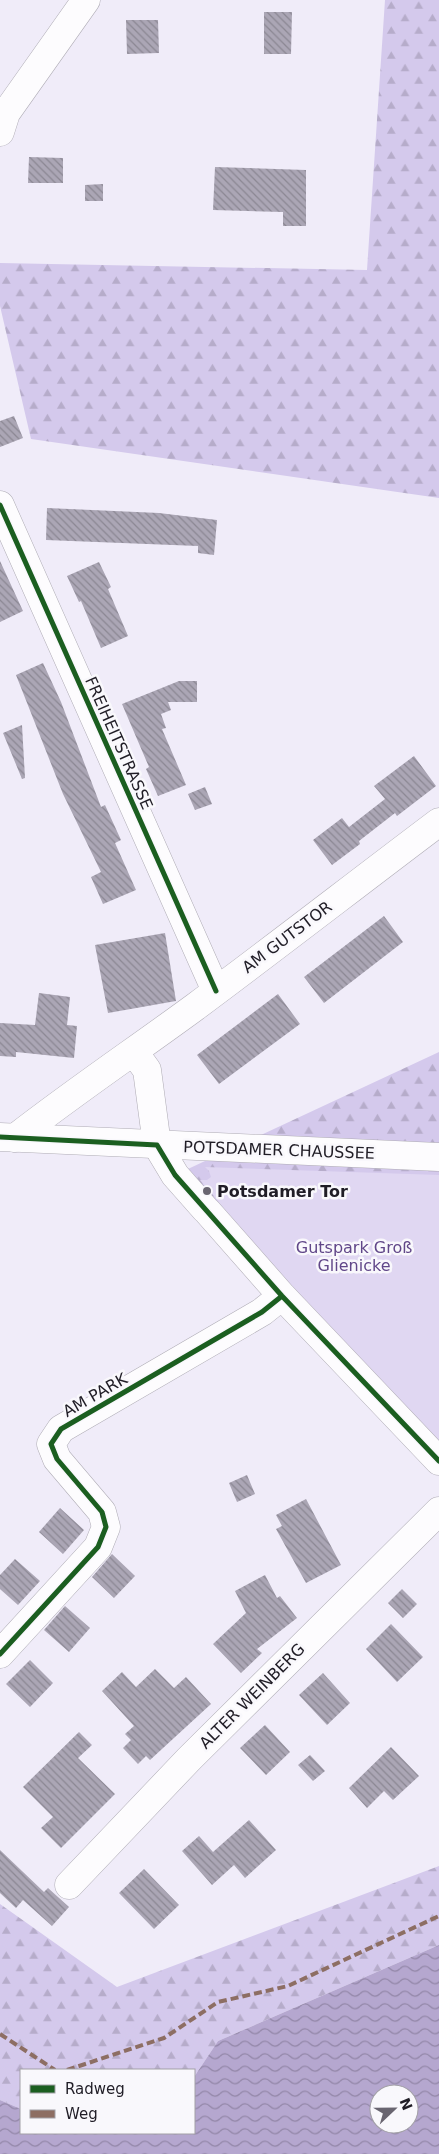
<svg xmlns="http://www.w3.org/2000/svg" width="439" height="2154" font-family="'DejaVu Sans',sans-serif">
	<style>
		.forest { fill: url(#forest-firs) }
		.park { fill: #e0d7f2 }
		.water { fill: url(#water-waves); fill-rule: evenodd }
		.building { fill: url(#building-back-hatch) }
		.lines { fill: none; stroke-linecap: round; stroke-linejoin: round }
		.minor-casing { stroke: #afacb5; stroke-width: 29 }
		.major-casing { stroke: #afacb5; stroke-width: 29 }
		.minor { stroke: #fdfcfe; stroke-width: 28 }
		.major { stroke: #fdfcfe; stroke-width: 28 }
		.quiet { stroke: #8d6e63; stroke-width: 4; stroke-dasharray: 8 4; stroke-linecap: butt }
		.cycleway-casing { stroke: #f9f8fc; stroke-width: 8 }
		.cycleway { stroke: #1b5e20; stroke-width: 5 }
		.poi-dot { fill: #696570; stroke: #f9f8fc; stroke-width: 2 }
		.labels { text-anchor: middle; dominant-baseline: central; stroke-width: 5; stroke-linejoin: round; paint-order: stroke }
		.street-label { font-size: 16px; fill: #201d26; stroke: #f9f8fc }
		.poi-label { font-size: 16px; font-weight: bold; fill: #201d26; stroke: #f9f8fc; text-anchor: start }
		.park-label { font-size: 16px; fill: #614789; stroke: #f9f8fc }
	</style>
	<defs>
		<pattern id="forest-firs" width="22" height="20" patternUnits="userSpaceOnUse" patternTransform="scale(1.25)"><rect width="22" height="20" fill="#d4c9ec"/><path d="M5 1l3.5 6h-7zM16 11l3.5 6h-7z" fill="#b6acca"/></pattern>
		<pattern id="water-waves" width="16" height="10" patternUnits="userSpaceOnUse" patternTransform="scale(1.25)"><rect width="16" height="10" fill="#b5a7cf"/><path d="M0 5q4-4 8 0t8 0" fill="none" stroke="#9387a8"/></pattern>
		<pattern id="building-back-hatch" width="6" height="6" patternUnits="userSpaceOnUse" patternTransform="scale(1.25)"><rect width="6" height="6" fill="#aba6b5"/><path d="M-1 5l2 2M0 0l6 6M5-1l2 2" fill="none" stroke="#8b8793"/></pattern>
	</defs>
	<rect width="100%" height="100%" fill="#f0ecf9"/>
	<path class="forest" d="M 385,0 L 439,0 L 439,498 L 31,439 L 0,306 L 0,263 L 367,270 Z
		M 439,1052 L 439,1461 L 175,1175 Z
		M 439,1866 L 439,1945 L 218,2041 L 194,2077 L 194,2070 L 21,2070 L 21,2109 L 0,2100 L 0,1904 L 117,1987 Z"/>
	<path class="park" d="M 205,1167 L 439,1175 L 439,1461 L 199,1220 L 219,1202 L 200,1180 L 207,1180 L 211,1177 L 209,1171 Z"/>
	<path class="water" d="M 439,1945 L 439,2154 L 0,2154 L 0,2100 L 21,2109 L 21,2133 L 194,2133 L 194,2077 L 218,2041 ZM 379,2094 L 409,2094 L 409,2124 L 379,2124 Z"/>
	<path class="building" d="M 264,12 L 292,12 L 291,54 L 264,54 Z
		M 126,20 L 158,20 L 159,53 L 127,54 Z
		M 29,157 L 63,158 L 63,183 L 28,183 Z
		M 215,167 L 306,170 L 306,226 L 283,226 L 283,212 L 213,210 Z
		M 103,184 L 103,201 L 85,201 L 85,185 Z
		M 14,416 L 23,438 L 0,447 L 0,421 Z
		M 47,508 L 159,513 L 217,520 L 214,555 L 198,553 L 198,546 L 46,540 Z
		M 0,561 L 23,611 L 0,622 Z
		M 99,562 L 111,587 L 108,589 L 128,636 L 101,648 L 81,601 L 79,602 L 67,576 Z
		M 43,663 L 61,702 L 101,807 L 105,805 L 121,840 L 115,843 L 136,890 L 103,904 L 91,877 L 101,872 L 63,794 L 16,675 Z
		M 179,681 L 197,681 L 197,702 L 168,702 L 171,710 L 161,714 L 166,728 L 162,729 L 186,785 L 158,796 L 146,769 L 149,767 L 122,704 Z
		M 22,725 L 25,778 L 22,779 L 3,733 Z
		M 414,756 L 436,786 L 397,816 L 395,813 L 359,841 L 360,844 L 332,865 L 313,840 L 342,818 L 349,827 L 385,799 L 374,786 Z
		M 205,787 L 212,804 L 195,810 L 188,794 Z
		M 384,916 L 403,942 L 324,1003 L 304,977 Z
		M 165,933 L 176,1001 L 108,1013 L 95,945 Z
		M 39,993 L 70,997 L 67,1025 L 77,1026 L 74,1058 L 16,1052 L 16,1057 L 0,1056 L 0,1023 L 35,1025 Z
		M 278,994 L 300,1024 L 219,1084 L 197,1055 Z
		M 247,1475 L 255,1494 L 237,1502 L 229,1483 Z
		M 306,1499 L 341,1565 L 306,1583 L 276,1529 L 282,1526 L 276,1515 Z
		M 60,1508 L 84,1530 L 63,1554 L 39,1532 Z
		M 112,1554 L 135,1576 L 114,1598 L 92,1577 Z
		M 15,1559 L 40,1581 L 18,1605 L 0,1589 L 0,1575 Z
		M 265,1575 L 277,1598 L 280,1596 L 297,1618 L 257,1649 L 262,1653 L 241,1673 L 213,1644 L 246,1613 L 235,1591 Z
		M 402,1589 L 417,1604 L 403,1618 L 388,1603 Z
		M 65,1606 L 90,1628 L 69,1652 L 44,1630 Z
		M 391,1624 L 423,1657 L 397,1682 L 366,1649 Z
		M 30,1660 L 53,1683 L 30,1707 L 6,1684 Z
		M 155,1669 L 174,1688 L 186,1677 L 211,1704 L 150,1760 L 146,1756 L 138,1764 L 123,1748 L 131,1740 L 125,1734 L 134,1726 L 102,1691 L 122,1672 L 136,1687 Z
		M 323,1673 L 350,1703 L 327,1725 L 299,1695 Z
		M 265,1725 L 290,1752 L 266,1775 L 240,1748 Z
		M 79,1732 L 92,1745 L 78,1758 L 115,1794 L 61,1848 L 41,1828 L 53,1817 L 23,1787 Z
		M 391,1747 L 419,1776 L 393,1800 L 384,1791 L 367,1808 L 349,1788 Z
		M 310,1755 L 325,1771 L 313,1781 L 298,1765 Z
		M 249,1820 L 276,1850 L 245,1878 L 234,1865 L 212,1885 L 182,1851 L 199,1836 L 213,1852 Z
		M 0,1850 L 44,1892 L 48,1888 L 69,1907 L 52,1926 L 23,1900 L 16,1908 L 0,1893 Z
		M 144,1869 L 179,1905 L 154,1929 L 119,1893 Z"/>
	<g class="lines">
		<defs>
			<path id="minor" d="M 0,132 L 6,113 L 86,0
				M 0,505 L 216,991
				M 134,1052 L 147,1070 L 157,1145 L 175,1175 L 205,1209
				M 15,1138 C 74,1092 135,1051 195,1007 C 277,946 358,883 439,822
				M 208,1212 L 282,1296 L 439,1461
				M 0,1654 L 98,1547 L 106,1527 L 102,1512 L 57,1459 L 51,1444 L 61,1429 L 262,1312 L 282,1296
				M 69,1885 L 189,1759 L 439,1511"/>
			<path id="major" d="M 0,1137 L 439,1157"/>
		</defs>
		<use href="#minor" class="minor-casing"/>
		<use href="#major" class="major-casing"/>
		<use href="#minor" class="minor"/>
		<use href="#major" class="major"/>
		<path class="quiet" d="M 0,2034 L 55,2070
			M 67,2070 L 164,2038 L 218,2002 L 288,1986 L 439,1916"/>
		<defs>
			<path id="cycleway" d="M 0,505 L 216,991
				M 0,1137 L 157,1145 L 175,1175 L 282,1296 L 439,1461
				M 0,1654 L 98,1547 L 106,1527 L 102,1512 L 57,1459 L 51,1444 L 61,1429 L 262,1312 L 282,1296"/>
		</defs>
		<use href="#cycleway" class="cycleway-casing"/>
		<use href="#cycleway" class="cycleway"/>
	</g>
	<circle class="poi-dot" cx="207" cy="1191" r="5"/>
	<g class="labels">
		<g class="street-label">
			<text transform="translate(119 743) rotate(66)">FREIHEITSTRASSE</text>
			<text transform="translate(287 937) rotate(-37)">AM GUTSTOR</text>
			<text transform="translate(279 1150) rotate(2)">POTSDAMER CHAUSSEE</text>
			<text transform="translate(95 1395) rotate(-30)">AM PARK</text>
			<text transform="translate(252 1696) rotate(-45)">ALTER WEINBERG</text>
		</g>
		<g class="poi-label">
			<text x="217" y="1191">Potsdamer Tor</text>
		</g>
		<g class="park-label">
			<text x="354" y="1247">Gutspark Groß<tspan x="354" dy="18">Glienicke</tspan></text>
		</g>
	</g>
	<rect x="20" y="2069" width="175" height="65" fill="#f9f8fc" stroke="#a2a0a6"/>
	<rect x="30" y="2085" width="25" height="8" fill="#1b5e20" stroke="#a2a0a6"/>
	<text x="65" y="2094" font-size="15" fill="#201d26">Radweg</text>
	<rect x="30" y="2110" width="25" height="8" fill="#8d6e63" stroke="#a2a0a6"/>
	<text x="65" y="2119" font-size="15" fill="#201d26">Weg</text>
	<g transform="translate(394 2109) rotate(68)"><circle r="24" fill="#f9f8fc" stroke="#a2a0a6"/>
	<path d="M0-4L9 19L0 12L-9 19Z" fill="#696570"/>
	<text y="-8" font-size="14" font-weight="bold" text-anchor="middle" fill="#201d26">N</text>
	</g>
</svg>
